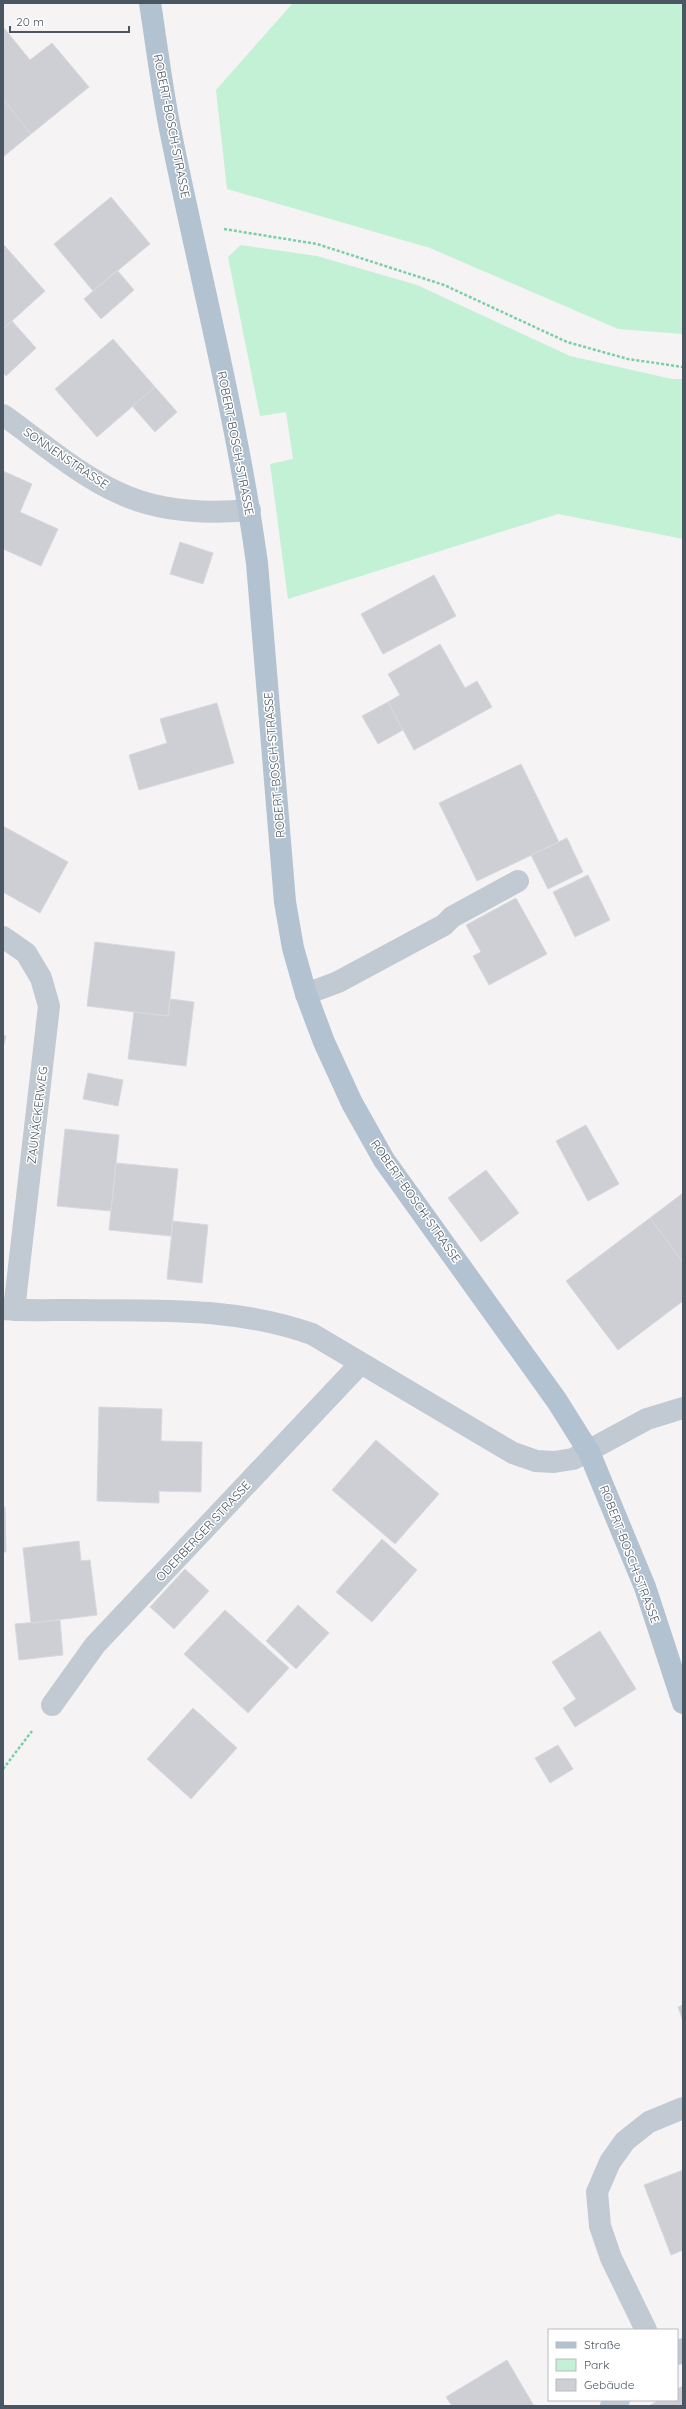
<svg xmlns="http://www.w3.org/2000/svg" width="686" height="2409" font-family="Quicksand,sans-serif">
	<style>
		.green { fill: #c3f1d5 }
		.building { fill: #cdcfd5; stroke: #d7d9de }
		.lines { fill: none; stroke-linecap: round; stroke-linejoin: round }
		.path { stroke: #7ad0a6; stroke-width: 2.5; stroke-dasharray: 3 2; stroke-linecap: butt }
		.minor { stroke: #c1cad2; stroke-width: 22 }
		.major { stroke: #b3c2d1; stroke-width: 22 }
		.labels { text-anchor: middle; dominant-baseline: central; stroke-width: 3; stroke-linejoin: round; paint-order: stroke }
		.street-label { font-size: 12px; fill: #4a5661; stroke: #fff }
	</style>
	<rect width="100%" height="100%" fill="#f5f3f3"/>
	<path class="green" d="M 293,3 L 683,3 L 683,334 L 618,329 L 430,248 L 227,189 L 216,90 Z
		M 241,245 L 317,256 L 417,285 L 570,356 L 672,379 L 683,379 L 683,539 L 558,514 L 288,599 L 270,464 L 293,459 L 286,412 L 260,416 L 228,257 Z"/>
	<path class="building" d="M 4,28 L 30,60 L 52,43 L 89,87 L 31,134 L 3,99 Z
		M 3,99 L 31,134 L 3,157 Z
		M 111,197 L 150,244 L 93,291 L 54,244 Z
		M 3,244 L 45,291 L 3,329 Z
		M 117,270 L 134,290 L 101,319 L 84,299 Z
		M 12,321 L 36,348 L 6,376 L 3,372 L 3,329 Z
		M 113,339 L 155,387 L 97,437 L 55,389 Z
		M 155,387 L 177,412 L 155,432 L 132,406 Z
		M 3,471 L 32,484 L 20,512 L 58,529 L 41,566 L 3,549 Z
		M 180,542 L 213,553 L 203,584 L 170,574 Z
		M 434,575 L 456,616 L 383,654 L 361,614 Z
		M 440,644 L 465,688 L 477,681 L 492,707 L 414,750 L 388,702 L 400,695 L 388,674 Z
		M 388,702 L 403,730 L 378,744 L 362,716 Z
		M 217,703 L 234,763 L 139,790 L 129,755 L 167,743 L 160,719 Z
		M 521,764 L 559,842 L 477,881 L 439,803 Z
		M 3,826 L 68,862 L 40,913 L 3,892 Z
		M 567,838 L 583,872 L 548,889 L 531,855 Z
		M 588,875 L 610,920 L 575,937 L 553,892 Z
		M 516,898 L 547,954 L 489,985 L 473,956 L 481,952 L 466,925 Z
		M 95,942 L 175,952 L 168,1016 L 87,1006 Z
		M 170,999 L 194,1002 L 186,1066 L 128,1059 L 134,1012 L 168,1016 Z
		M 3,1035 L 6,1036 L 3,1048 Z
		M 88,1073 L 123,1080 L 118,1106 L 83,1099 Z
		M 586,1125 L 619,1184 L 588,1201 L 556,1141 Z
		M 65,1129 L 119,1135 L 111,1211 L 57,1206 Z
		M 116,1163 L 178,1169 L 171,1236 L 109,1230 Z
		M 486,1170 L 519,1213 L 481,1242 L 448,1198 Z
		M 683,1193 L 683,1262 L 650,1218 Z
		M 650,1218 L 683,1262 L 683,1301 L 618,1350 L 566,1281 Z
		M 173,1221 L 208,1225 L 202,1283 L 167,1279 Z
		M 99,1407 L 162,1409 L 161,1441 L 202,1442 L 201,1492 L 159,1491 L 159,1503 L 97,1501 Z
		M 376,1440 L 439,1494 L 395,1544 L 332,1490 Z
		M 3,1507 L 5,1507 L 6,1552 L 3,1552 Z
		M 382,1539 L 417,1570 L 372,1622 L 336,1592 Z
		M 79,1541 L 81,1561 L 90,1560 L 97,1615 L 31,1623 L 23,1548 Z
		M 185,1569 L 209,1591 L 174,1629 L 150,1607 Z
		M 298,1605 L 329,1633 L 296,1669 L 266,1641 Z
		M 225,1610 L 289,1668 L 248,1713 L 184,1654 Z
		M 60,1620 L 63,1655 L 19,1660 L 15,1624 Z
		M 600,1631 L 636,1689 L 575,1727 L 563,1708 L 576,1699 L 552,1662 Z
		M 193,1708 L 237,1748 L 191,1799 L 147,1759 Z
		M 558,1745 L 573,1769 L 550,1783 L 535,1758 Z
		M 683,2005 L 683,2021 L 678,2007 Z
		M 683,2170 L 683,2250 L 671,2255 L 644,2185 Z
		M 507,2360 L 534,2406 L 452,2406 L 446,2397 Z
		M 683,2386 L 683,2406 L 649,2406 L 659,2400 L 677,2400 L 677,2389 Z"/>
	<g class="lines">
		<path class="path" d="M 224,229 L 317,244 L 444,285 L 567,342 L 628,359 L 683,367
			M 3,1769 L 32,1731"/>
		<path class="minor" d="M 3,415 C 40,441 77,474 119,493 C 159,512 206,514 250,510
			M 3,937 L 26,953 L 41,978 L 49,1006 L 14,1310
			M 306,994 L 338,982 L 444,925 L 452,917 L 518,881
			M 3,1309 C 26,1311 50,1310 73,1310 C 156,1311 232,1306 312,1334 L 513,1453 L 536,1461 L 554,1462 L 573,1459 L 647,1419 L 683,1408
			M 52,1705 L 95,1645 L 361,1363
			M 646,2330 L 611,2258 L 600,2226 L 597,2192 L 610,2162 L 625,2141 L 649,2122 L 683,2108
			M 677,2354 L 683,2349
			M 611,2406 L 619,2400"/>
		<path class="major" d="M 150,3 C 157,47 162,91 171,134 C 200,277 237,418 257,563 L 285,902 L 293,948 L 306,994 L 324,1042 L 352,1103 L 384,1160 L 557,1401 L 589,1452 L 645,1587 L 683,1703"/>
	</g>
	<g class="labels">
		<g class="street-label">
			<text transform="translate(172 126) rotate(79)">ROBERT-BOSCH-STRASSE</text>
			<text transform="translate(236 443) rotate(79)">ROBERT-BOSCH-STRASSE</text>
			<text transform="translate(66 458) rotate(34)">SONNENSTRASSE</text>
			<text transform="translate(274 765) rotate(-95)">ROBERT-BOSCH-STRASSE</text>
			<text transform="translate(37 1115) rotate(-83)">ZAUNÄCKERWEG</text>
			<text transform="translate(416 1201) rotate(55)">ROBERT-BOSCH-STRASSE</text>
			<text transform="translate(203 1531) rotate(-47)">ODERBERGER STRASSE</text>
			<text transform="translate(630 1554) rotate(69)">ROBERT-BOSCH-STRASSE</text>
		</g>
	</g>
	<rect width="686" height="2409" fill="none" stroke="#4a5661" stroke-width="8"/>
	<rect x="548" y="2329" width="130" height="72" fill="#ffffff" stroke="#b7bbc0"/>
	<rect x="556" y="2342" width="20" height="6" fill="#b3c2d1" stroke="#b7bbc0"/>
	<text x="584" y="2349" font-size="12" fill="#4a5661">Straße</text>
	<rect x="556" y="2359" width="20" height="12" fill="#c3f1d5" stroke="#b7bbc0"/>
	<text x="584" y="2369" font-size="12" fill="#4a5661">Park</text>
	<rect x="556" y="2379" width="20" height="12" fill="#cdcfd5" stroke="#b7bbc0"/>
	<text x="584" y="2389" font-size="12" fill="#4a5661">Gebäude</text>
	<path d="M10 26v6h119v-6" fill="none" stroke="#4a5661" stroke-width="2"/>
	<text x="16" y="26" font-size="12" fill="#4a5661" stroke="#ffffff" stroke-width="3" paint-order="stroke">20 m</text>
</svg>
